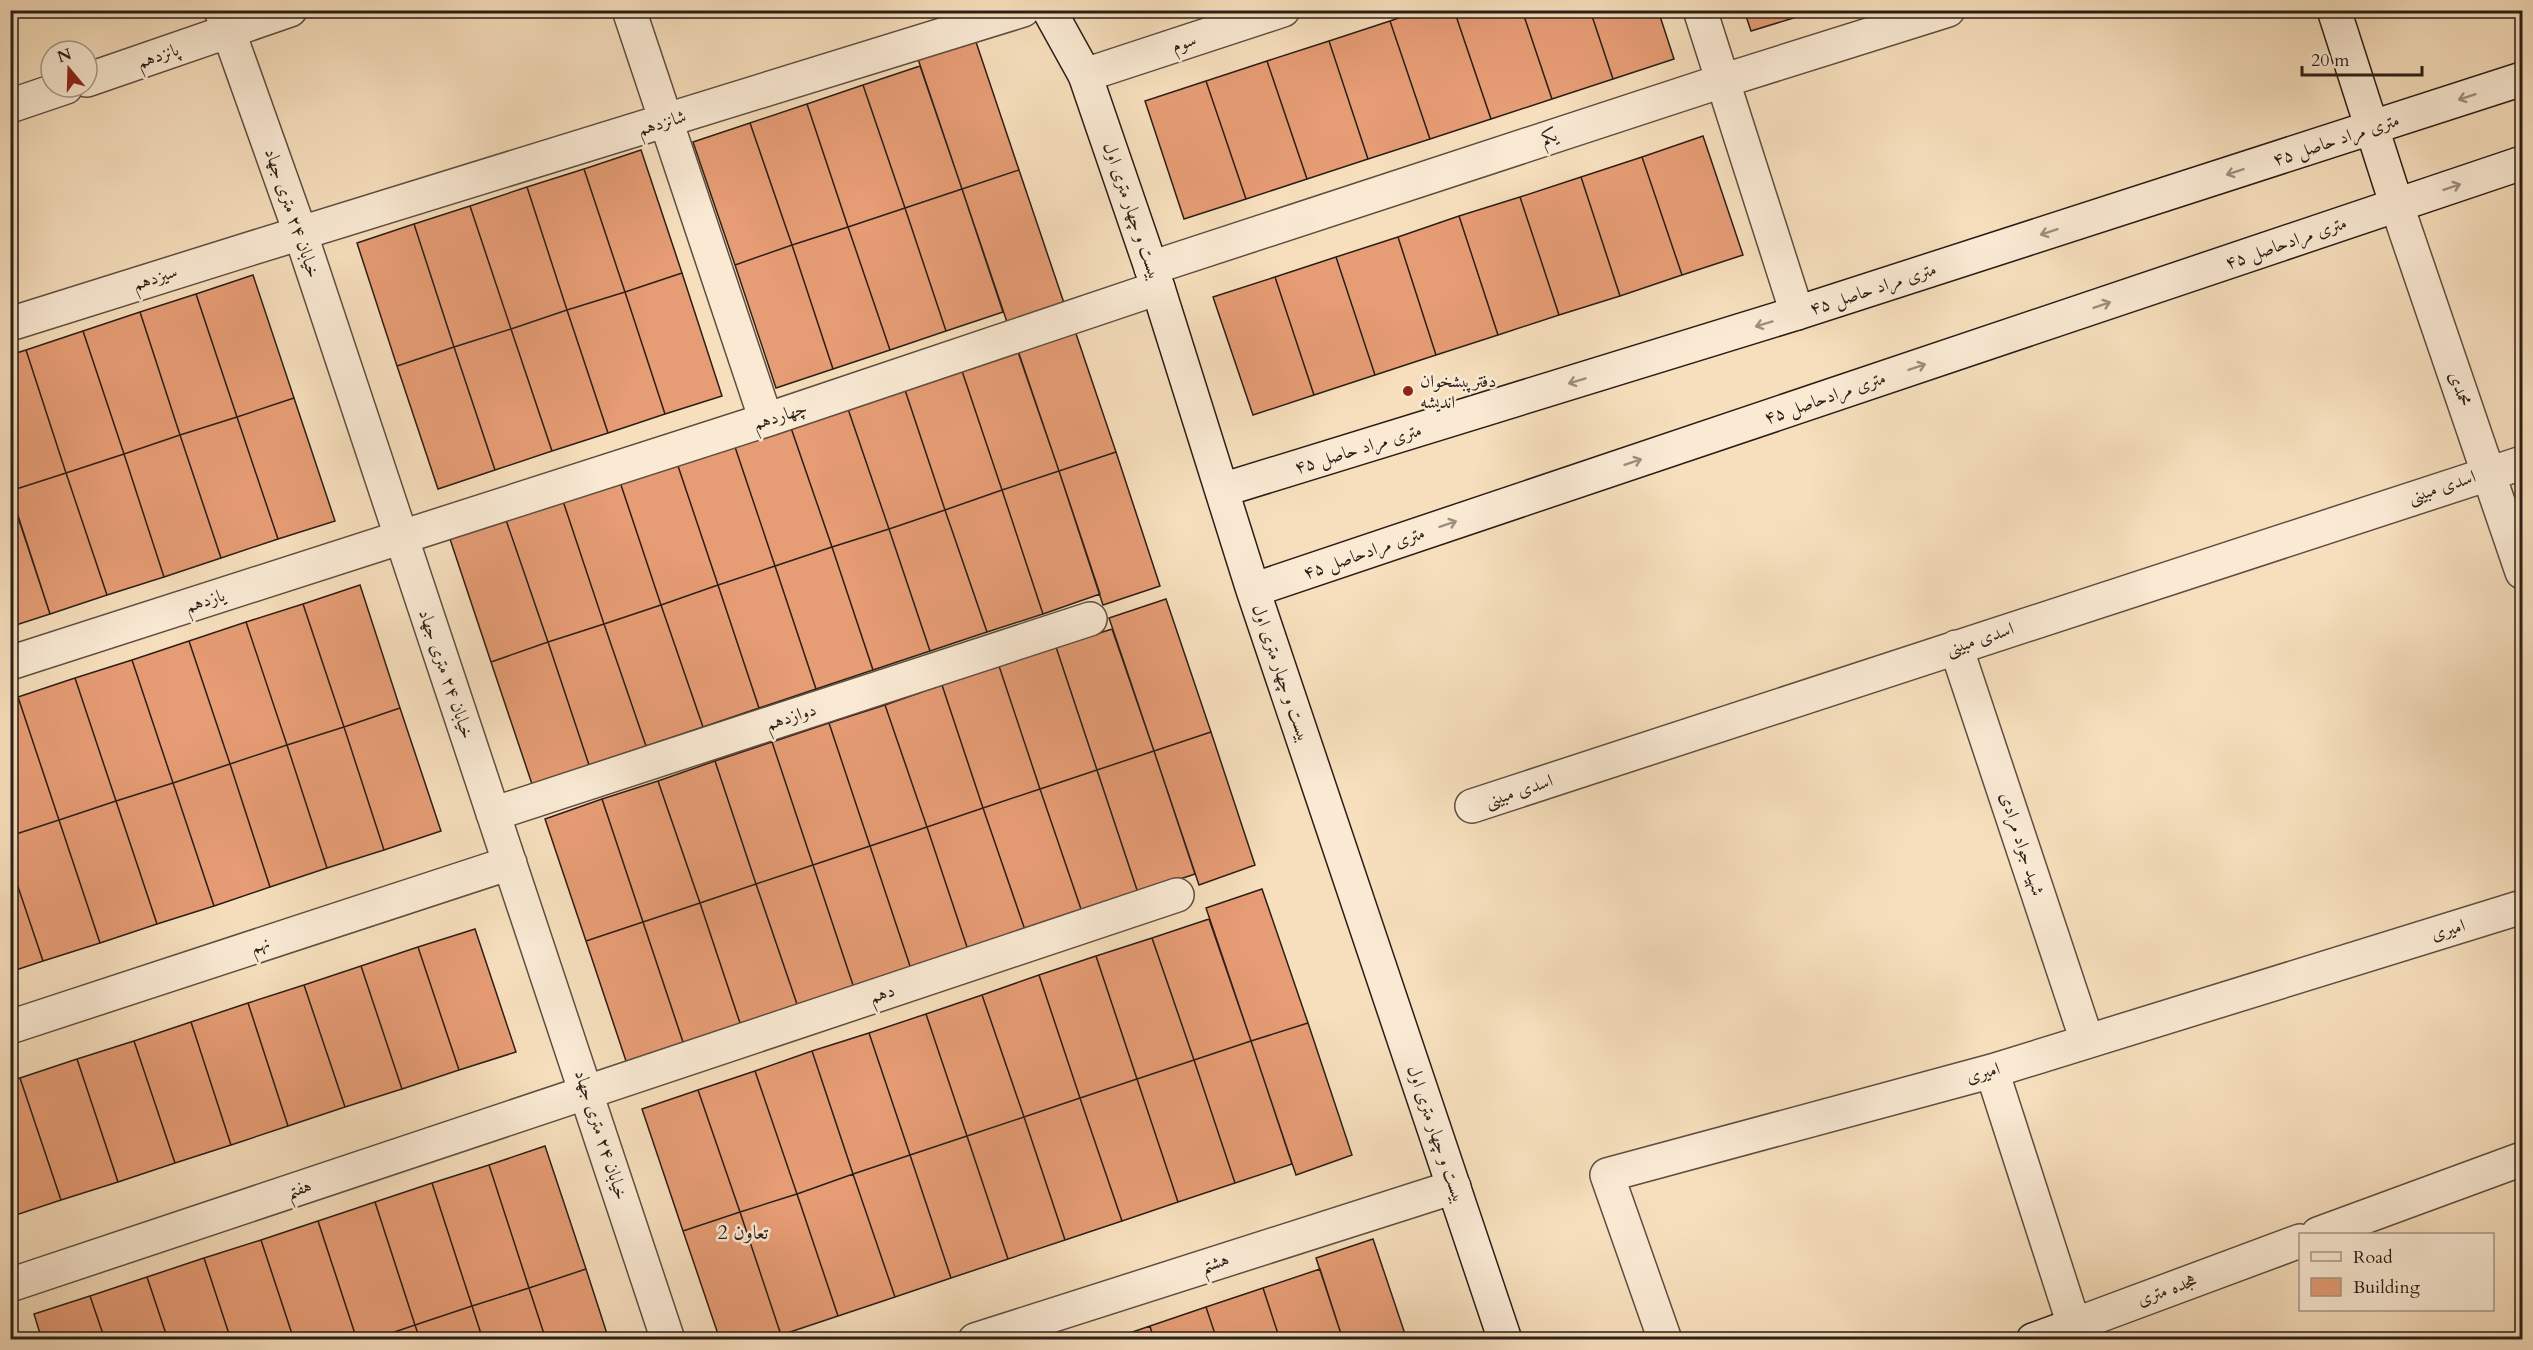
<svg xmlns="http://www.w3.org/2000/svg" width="2533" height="1350" font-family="Cardo,Amiri,serif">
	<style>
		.building { fill: #e69c75; stroke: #2b1e17; stroke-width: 1.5 }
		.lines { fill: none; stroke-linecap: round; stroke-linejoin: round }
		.street-casing { stroke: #5e4e40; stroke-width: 36 }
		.secondary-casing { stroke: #2b1e17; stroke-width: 36 }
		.street { stroke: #faead4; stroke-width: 33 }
		.secondary { stroke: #faead4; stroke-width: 33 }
		.oneway { stroke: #9d8e7f }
		.poi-dot { fill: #8f2418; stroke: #faead4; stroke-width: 2 }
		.labels { text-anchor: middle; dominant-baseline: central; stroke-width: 5; stroke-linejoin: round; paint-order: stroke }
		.street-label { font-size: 18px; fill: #2b1e17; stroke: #faead4 }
		.poi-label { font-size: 18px; fill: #2b1e17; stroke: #faead4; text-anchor: start }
		.neighbourhood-label { font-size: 20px; fill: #2b1e17; stroke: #faead4 }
	</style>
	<rect width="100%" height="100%" fill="#f7dfbd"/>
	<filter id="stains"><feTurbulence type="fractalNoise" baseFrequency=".00333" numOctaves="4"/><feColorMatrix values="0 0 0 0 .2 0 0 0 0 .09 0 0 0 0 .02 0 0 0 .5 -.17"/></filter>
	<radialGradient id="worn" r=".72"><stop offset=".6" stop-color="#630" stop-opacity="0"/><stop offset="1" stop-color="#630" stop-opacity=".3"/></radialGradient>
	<path class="building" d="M 1421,10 L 1454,10 L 1491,119 L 1430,139 L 1390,21 Z
		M 1454,10 L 1522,10 L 1552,99 L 1491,119 Z
		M 1522,10 L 1590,10 L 1613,79 L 1552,99 Z
		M 1590,10 L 1658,10 L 1674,59 L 1613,79 Z
		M 1744,10 L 1812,10 L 1813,12 L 1751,31 Z
		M 1390,21 L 1430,139 L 1368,159 L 1329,41 Z
		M 974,36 L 1019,170 L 962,189 L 917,56 Z
		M 1329,41 L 1368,159 L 1307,179 L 1267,61 Z
		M 1267,61 L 1307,179 L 1246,199 L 1206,81 Z
		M 920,66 L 962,189 L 905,208 L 863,85 Z
		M 1206,81 L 1246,199 L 1184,219 L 1145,101 Z
		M 863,85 L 905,208 L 848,227 L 807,104 Z
		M 807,104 L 848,227 L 792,245 L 750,123 Z
		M 750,123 L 792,245 L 735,265 L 693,142 Z
		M 1703,136 L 1743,255 L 1682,275 L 1642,157 Z
		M 641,150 L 682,273 L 625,292 L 584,169 Z
		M 1642,157 L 1682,275 L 1620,296 L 1581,177 Z
		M 584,169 L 625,292 L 567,310 L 527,187 Z
		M 1019,170 L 1064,303 L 1007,322 L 962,189 Z
		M 1581,177 L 1620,296 L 1559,315 L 1520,197 Z
		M 527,187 L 567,310 L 511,329 L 470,206 Z
		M 962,189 L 1003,312 L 946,331 L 905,208 Z
		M 1520,197 L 1559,315 L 1498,335 L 1459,216 Z
		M 470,206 L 511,329 L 454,347 L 414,224 Z
		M 905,208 L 946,331 L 890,350 L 848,227 Z
		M 1459,216 L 1498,335 L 1436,355 L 1398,237 Z
		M 414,224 L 454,347 L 397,366 L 357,243 Z
		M 848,227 L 890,350 L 833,369 L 792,245 Z
		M 1398,237 L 1436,355 L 1375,375 L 1336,257 Z
		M 792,245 L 833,369 L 776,388 L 735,265 Z
		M 1336,257 L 1375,375 L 1314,395 L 1275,277 Z
		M 682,273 L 722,396 L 665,414 L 625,292 Z
		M 253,275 L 294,398 L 237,417 L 196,294 Z
		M 1275,277 L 1314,395 L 1253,415 L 1213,297 Z
		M 625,292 L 665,414 L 608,433 L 567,310 Z
		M 196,294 L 237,417 L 180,435 L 140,312 Z
		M 567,310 L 608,433 L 552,451 L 511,329 Z
		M 140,312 L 180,435 L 124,454 L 83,331 Z
		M 1071,319 L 1116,452 L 1059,471 L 1014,339 Z
		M 511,329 L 552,451 L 495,470 L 454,347 Z
		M 83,331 L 124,454 L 66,473 L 26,350 Z
		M 454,347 L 495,470 L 438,489 L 397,366 Z
		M 1017,349 L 1059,471 L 1002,490 L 961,368 Z
		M 26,350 L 66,473 L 10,491 L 10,355 Z
		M 961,368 L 1002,490 L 945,510 L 904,387 Z
		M 904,387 L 945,510 L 889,529 L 847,406 Z
		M 294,398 L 335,521 L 278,539 L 237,417 Z
		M 847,406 L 889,529 L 832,547 L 790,425 Z
		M 237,417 L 278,539 L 221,558 L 180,435 Z
		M 790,425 L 832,547 L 775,566 L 734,444 Z
		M 180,435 L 221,558 L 164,577 L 124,454 Z
		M 734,444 L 775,566 L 718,585 L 677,463 Z
		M 1116,452 L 1160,586 L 1103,605 L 1059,471 Z
		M 124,454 L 164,577 L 107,595 L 66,473 Z
		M 677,463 L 718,585 L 661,605 L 620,482 Z
		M 1059,471 L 1100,594 L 1043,614 L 1002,490 Z
		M 66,473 L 107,595 L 50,614 L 10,491 Z
		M 620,482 L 661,605 L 604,624 L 563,501 Z
		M 1002,490 L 1043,614 L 987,632 L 945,510 Z
		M 10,493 L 50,614 L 10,627 Z
		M 563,501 L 604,624 L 548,642 L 506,520 Z
		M 945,510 L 987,632 L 930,651 L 889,529 Z
		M 506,520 L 548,642 L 491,662 L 450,539 Z
		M 889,529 L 930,651 L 873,670 L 832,547 Z
		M 832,547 L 873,670 L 816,689 L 775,566 Z
		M 775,566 L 816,689 L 759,708 L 718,585 Z
		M 360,585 L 400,708 L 344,727 L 303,604 Z
		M 718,585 L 759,708 L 703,727 L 661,605 Z
		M 1166,599 L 1211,732 L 1154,751 L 1109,618 Z
		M 303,604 L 344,727 L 287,745 L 246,622 Z
		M 661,605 L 703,727 L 646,746 L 604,624 Z
		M 246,622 L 287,745 L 230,764 L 189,641 Z
		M 604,624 L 646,746 L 589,765 L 548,642 Z
		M 1112,629 L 1154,751 L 1097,770 L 1056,647 Z
		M 189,641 L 230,764 L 173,783 L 132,660 Z
		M 548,642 L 589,765 L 532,784 L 491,662 Z
		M 1056,647 L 1097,770 L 1040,789 L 999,666 Z
		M 132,660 L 173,783 L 116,801 L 75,678 Z
		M 999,666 L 1040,789 L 983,808 L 942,685 Z
		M 75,678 L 116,801 L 59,820 L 18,697 Z
		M 942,685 L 983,808 L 927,827 L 885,705 Z
		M 18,697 L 59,820 L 10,836 L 10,699 Z
		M 885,705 L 927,827 L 870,846 L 829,723 Z
		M 400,708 L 441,831 L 384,850 L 344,727 Z
		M 829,723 L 870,846 L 813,865 L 772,742 Z
		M 344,727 L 384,850 L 327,868 L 287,745 Z
		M 1211,732 L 1255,865 L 1199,885 L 1154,751 Z
		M 772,742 L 813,865 L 756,884 L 715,761 Z
		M 287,745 L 327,868 L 270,887 L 230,764 Z
		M 1154,751 L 1195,874 L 1138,893 L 1097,770 Z
		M 715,761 L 756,884 L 700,903 L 658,781 Z
		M 230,764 L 270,887 L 214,906 L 173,783 Z
		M 1097,770 L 1138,893 L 1082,912 L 1040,789 Z
		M 658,781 L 700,903 L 643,922 L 602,799 Z
		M 173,783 L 214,906 L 157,924 L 116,801 Z
		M 1040,789 L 1082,912 L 1025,930 L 983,808 Z
		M 602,799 L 643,922 L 586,941 L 545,819 Z
		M 116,801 L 157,924 L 100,943 L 59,820 Z
		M 983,808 L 1025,930 L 968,950 L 927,827 Z
		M 59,820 L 100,943 L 43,961 L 10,863 L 10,836 Z
		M 927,827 L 968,950 L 911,969 L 870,846 Z
		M 870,846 L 911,969 L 854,988 L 813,865 Z
		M 10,863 L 43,961 L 10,972 Z
		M 813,865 L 854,988 L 798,1007 L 756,884 Z
		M 756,884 L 798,1007 L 741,1026 L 700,903 Z
		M 1262,889 L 1308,1023 L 1251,1041 L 1206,908 Z
		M 700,903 L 741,1026 L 684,1045 L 643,922 Z
		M 1209,919 L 1251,1041 L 1194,1060 L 1152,938 Z
		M 643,922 L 684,1045 L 627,1064 L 586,941 Z
		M 475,929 L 516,1052 L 459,1070 L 418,947 Z
		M 1152,938 L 1194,1060 L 1137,1079 L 1096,956 Z
		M 418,947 L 459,1070 L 402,1089 L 361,966 Z
		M 1096,956 L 1137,1079 L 1080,1098 L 1039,975 Z
		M 361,966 L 402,1089 L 345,1107 L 304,985 Z
		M 1039,975 L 1080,1098 L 1024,1117 L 982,995 Z
		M 304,985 L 345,1107 L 288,1126 L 248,1003 Z
		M 982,995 L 1024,1117 L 967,1136 L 926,1014 Z
		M 248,1003 L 288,1126 L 231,1145 L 191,1022 Z
		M 926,1014 L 967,1136 L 910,1155 L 869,1033 Z
		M 191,1022 L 231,1145 L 175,1163 L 134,1041 Z
		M 1308,1023 L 1352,1155 L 1296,1175 L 1251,1041 Z
		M 869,1033 L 910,1155 L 853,1174 L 812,1051 Z
		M 134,1041 L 175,1163 L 118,1182 L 77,1059 Z
		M 1251,1041 L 1292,1164 L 1235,1183 L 1194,1060 Z
		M 812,1051 L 853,1174 L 797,1194 L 755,1071 Z
		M 77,1059 L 118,1182 L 61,1200 L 20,1078 Z
		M 1194,1060 L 1235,1183 L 1178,1202 L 1137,1079 Z
		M 755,1071 L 797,1194 L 740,1212 L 698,1090 Z
		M 20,1078 L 61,1200 L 10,1217 L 10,1081 Z
		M 1137,1079 L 1178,1202 L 1122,1221 L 1080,1098 Z
		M 698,1090 L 740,1212 L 683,1231 L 642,1109 Z
		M 1080,1098 L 1122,1221 L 1065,1240 L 1024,1117 Z
		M 1024,1117 L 1065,1240 L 1008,1259 L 967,1136 Z
		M 967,1136 L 1008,1259 L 951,1278 L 910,1155 Z
		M 545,1146 L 586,1269 L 529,1288 L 489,1165 Z
		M 910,1155 L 951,1278 L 895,1297 L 853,1174 Z
		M 489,1165 L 529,1288 L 472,1306 L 432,1183 Z
		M 853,1174 L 895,1297 L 838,1316 L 797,1194 Z
		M 432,1183 L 472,1306 L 415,1325 L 375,1202 Z
		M 797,1194 L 838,1316 L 781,1335 L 740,1212 Z
		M 375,1202 L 415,1325 L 371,1340 L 357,1340 L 318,1221 Z
		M 740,1212 L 781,1335 L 768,1340 L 720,1340 L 683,1231 Z
		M 318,1221 L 357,1340 L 294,1340 L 261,1240 Z
		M 1373,1239 L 1407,1340 L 1343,1340 L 1316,1258 Z
		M 261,1240 L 294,1340 L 231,1340 L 204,1258 Z
		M 204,1258 L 231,1340 L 168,1340 L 147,1277 Z
		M 586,1269 L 609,1340 L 546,1340 L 529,1288 Z
		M 1320,1269 L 1343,1340 L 1280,1340 L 1263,1288 Z
		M 147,1277 L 168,1340 L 105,1340 L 90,1296 Z
		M 529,1288 L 546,1340 L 483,1340 L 472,1306 Z
		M 1263,1288 L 1280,1340 L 1217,1340 L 1206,1307 Z
		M 90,1296 L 105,1340 L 42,1340 L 34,1314 Z
		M 472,1306 L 483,1340 L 420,1340 L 415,1325 Z
		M 1206,1307 L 1217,1340 L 1154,1340 L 1150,1326 Z
		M 415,1325 L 420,1340 L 371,1340 Z
		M 1150,1326 L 1154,1340 L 1109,1340 Z"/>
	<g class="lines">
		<defs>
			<path id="street" d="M 221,10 L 300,232 L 668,1340
				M 629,10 L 766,420
				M 1700,10 L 1797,313
				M 1085,75 L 1283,10
				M 87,80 L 290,10
				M 10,106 L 66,87
				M 2397,206 L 2522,572
				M 1151,268 L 1722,81 L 1948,10
				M 10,324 C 347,217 686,116 1023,10
				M 1956,647 L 2087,1041
				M 10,663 L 766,420 L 1158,288
				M 1472,806 L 2522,463
				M 493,814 L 1090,619
				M 10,1027 L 510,863
				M 1992,1071 L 2074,1325 L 2300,1241
				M 2318,1234 L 2522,1159
				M 10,1285 L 1177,895
				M 975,1340 L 1454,1187
				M 1665,1340 L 1607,1175 L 1992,1071 L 2522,907"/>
			<path id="secondary" d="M 1049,10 L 1085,75 L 1158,288 L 1253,590 L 1505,1340
				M 2334,10 L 2397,206
				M 1222,490 L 1797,313 L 2522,79
				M 1253,590 L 2522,163
				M 2033,1340 L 2074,1325 L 2078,1340"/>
		</defs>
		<use href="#street" class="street-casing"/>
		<use href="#secondary" class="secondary-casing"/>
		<use href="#street" class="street"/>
		<use href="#secondary" class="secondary"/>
	</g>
	<defs><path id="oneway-shaft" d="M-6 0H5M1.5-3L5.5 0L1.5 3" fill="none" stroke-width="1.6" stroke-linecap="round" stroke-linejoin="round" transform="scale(1.5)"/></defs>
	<g class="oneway">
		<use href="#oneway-shaft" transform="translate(2467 97) rotate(162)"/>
		<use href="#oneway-shaft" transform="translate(2235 172) rotate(162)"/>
		<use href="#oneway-shaft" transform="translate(2452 187) rotate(-19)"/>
		<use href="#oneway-shaft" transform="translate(2049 232) rotate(162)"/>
		<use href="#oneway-shaft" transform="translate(2102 305) rotate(-19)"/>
		<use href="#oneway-shaft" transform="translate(1764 324) rotate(163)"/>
		<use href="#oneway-shaft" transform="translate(1917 367) rotate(-19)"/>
		<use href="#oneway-shaft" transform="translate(1577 381) rotate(163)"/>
		<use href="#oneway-shaft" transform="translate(1633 462) rotate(-19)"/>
		<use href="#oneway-shaft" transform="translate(1448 524) rotate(-19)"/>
	</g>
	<circle class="poi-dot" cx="1408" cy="391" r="6"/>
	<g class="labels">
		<g class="street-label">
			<text transform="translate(1184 43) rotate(-18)">سوم</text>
			<text transform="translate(158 56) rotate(-19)">پانزدهم</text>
			<text transform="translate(662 123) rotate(-17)">شانزدهم</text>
			<text transform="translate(1549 137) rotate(-18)">یکم</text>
			<text transform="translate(2336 140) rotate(-18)">۴۵ متری مراد حاصل</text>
			<text transform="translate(1132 211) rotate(71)">بیست و چهار متری اول</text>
			<text transform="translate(292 213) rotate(71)">خیابان ۲۴ متری جهاد</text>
			<text transform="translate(2286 243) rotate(-19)">۴۵ متری مرادحاصل</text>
			<text transform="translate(155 278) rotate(-18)">سیزدهم</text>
			<text transform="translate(1873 289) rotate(-18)">۴۵ متری مراد حاصل</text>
			<text transform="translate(2460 389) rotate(71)">محمدی</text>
			<text transform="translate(1825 398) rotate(-19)">۴۵ متری مرادحاصل</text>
			<text transform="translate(780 416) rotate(-18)">چهاردهم</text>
			<text transform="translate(1358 449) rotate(-17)">۴۵ متری مراد حاصل</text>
			<text transform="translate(2442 487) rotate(-18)">اسدی مبینی</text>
			<text transform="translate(1364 553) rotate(-19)">۴۵ متری مرادحاصل</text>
			<text transform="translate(205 601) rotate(-18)">یازدهم</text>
			<text transform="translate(1980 639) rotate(-18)">اسدی مبینی</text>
			<text transform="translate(1281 673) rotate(71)">بیست و چهار متری اول</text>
			<text transform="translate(446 674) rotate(71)">خیابان ۲۴ متری جهاد</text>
			<text transform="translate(791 717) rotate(-18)">دوازدهم</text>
			<text transform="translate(1519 791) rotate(-18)">اسدی مبینی</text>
			<text transform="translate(2022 844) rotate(72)">شهید جواد مرادی</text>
			<text transform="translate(2448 930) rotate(-17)">امیری</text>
			<text transform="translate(260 945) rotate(-18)">نهم</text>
			<text transform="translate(882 994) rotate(-19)">دهم</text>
			<text transform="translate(1983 1073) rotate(-16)">امیری</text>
			<text transform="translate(1436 1134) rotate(71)">بیست و چهار متری اول</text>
			<text transform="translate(601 1135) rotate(72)">خیابان ۲۴ متری جهاد</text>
			<text transform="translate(299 1189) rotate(-19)">هفتم</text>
			<text transform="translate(1215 1263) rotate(-18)">هشتم</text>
			<text transform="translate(2167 1290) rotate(-20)">هجده متری</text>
		</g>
		<g class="poi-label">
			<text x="1420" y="381">دفترپبشخوان<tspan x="1420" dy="21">اندیشه</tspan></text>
		</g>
		<g class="neighbourhood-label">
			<text x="743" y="1232">تعاون 2</text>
		</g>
	</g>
	<rect width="2533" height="1350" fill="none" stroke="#f7dfbd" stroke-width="36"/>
	<rect x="12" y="12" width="2509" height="1326" fill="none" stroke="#2b1e17" stroke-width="3"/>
	<rect x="18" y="18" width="2497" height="1314" fill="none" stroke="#2b1e17" stroke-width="1.5"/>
	<rect x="2299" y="1233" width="195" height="78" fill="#faead4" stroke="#a79888" stroke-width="1.5"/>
	<rect x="2311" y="1252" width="30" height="9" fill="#faead4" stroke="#a79888" stroke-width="1.5"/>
	<text x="2353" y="1263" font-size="18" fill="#2b1e17">Road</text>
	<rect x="2311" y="1278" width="30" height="18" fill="#e69c75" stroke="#a79888" stroke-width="1.5"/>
	<text x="2353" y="1293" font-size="18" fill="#2b1e17">Building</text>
	<g transform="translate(69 69) rotate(341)"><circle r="28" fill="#faead4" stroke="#a79888" stroke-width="1.5"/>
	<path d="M0-4.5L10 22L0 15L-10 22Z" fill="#8f2418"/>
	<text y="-9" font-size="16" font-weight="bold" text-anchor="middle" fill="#2b1e17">N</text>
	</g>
	<path d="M2302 66v9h120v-9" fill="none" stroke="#2b1e17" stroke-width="3"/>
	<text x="2311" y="66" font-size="18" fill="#2b1e17" stroke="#faead4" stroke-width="4.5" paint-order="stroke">20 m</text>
	<rect width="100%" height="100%" filter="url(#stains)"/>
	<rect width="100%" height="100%" fill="url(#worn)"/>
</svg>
